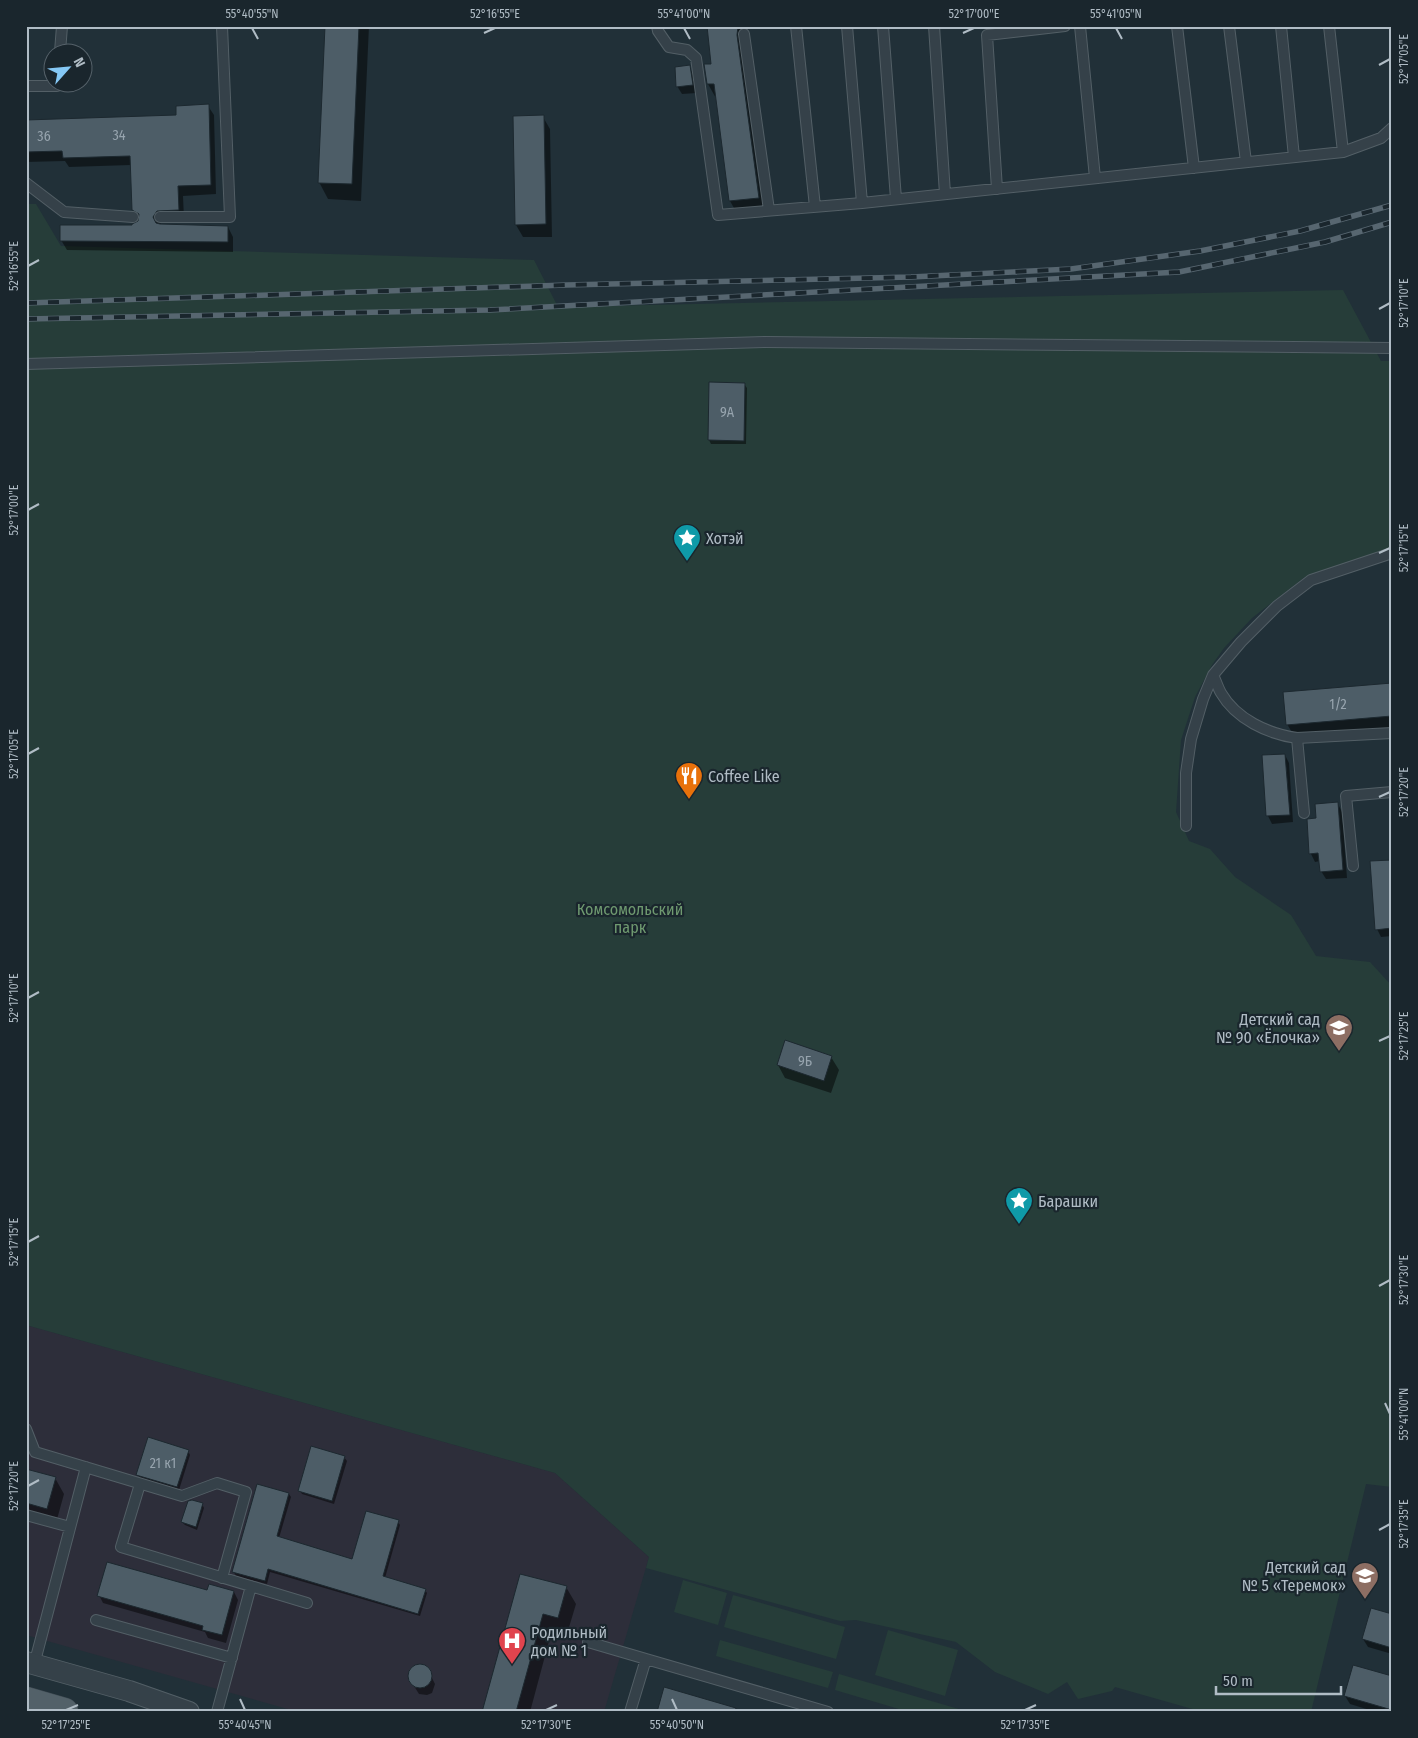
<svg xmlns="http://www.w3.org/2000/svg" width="1418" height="1738" font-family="'Fira Sans Condensed',sans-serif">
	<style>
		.medical { fill: #2d2e3a }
		.green { fill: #263d39 }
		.shadow { fill: #0007 }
		.building { fill: #4d5d67; stroke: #1c282f }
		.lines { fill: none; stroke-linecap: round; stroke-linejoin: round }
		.lane-casing { stroke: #535f66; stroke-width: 12 }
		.street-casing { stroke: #535f66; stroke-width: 22 }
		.primary-casing { stroke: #414d55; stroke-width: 29 }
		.lane { stroke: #354149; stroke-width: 10 }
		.street { stroke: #354149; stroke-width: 20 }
		.primary { stroke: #536169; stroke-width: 28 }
		.rail-casing { stroke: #576670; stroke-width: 5.5 }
		.rail { stroke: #1a262d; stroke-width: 4; stroke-dasharray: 11; stroke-linecap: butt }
		.ticks { fill: none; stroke: #b0bcc5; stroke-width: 2 }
		.labels { text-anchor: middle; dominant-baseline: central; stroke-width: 4.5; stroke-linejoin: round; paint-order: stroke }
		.number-label { font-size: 14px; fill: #97a4ae }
		.poi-label { font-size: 16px; fill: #b0bcc5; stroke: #1a262d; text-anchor: start }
		.park-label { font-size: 16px; fill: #6f9a70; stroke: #1a262d }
		.neatline { fill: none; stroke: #b0bcc5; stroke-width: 2 }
		.ticks-label { font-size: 12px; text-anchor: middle; fill: #b0bcc5 }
	</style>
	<rect width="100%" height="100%" fill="#213038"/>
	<path class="medical" d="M 26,1325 L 555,1473 L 649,1557 L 604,1712 L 298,1712 L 26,1635 Z"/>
	<path class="green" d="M 26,204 L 36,204 L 61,246 L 534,260 L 558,307 L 1343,290 L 1381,361 L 1392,361 L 1392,546 L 1382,552 L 1305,577 L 1252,618 L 1224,648 L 1212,665 L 1195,697 L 1181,740 L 1176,812 L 1189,841 L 1210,849 L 1235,877 L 1291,915 L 1316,956 L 1370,962 L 1392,986 L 1392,1487 L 1366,1484 L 1311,1712 L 1203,1712 L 1115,1687 L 1112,1691 L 1078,1699 L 1067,1682 L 1048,1694 L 995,1672 L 956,1642 L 856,1620 L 840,1621 L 646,1568 L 649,1557 L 555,1473 L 26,1325 Z
		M 683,1580 L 727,1593 L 718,1625 L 674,1612 Z
		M 733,1595 L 845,1627 L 836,1659 L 724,1627 Z
		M 888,1630 L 958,1650 L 945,1696 L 875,1675 Z
		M 720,1640 L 833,1672 L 828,1688 L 716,1656 Z
		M 839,1674 L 969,1712 L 909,1712 L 835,1690 Z"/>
	<path class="shadow" d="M 326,26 L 369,26 L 361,201 L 328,199 L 319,182 Z
		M 708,26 L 740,26 L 746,38 L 768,214 L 739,217 L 730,201 L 717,100 L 708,84 L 713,65 Z
		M 689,67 L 694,75 L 697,93 L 682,94 L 677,86 Z
		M 208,106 L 214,115 L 216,194 L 183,196 L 184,219 L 162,220 L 160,225 L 228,227 L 233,237 L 233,252 L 67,250 L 61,240 L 134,227 L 139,222 L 133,210 L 131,165 L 69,167 L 65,161 L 26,162 L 26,122 L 177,116 Z
		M 543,117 L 550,129 L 552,237 L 523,237 L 516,225 Z
		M 710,383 L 744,384 L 747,388 L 746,444 L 711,444 L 709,440 Z
		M 1392,685 L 1392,733 L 1297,741 L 1287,724 Z
		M 1285,755 L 1289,763 L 1293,822 L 1272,824 L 1268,816 L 1263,756 Z
		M 1338,804 L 1342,812 L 1347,878 L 1326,879 L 1321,871 L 1320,861 L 1315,862 L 1311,854 L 1317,819 Z
		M 1392,861 L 1392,936 L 1381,937 L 1377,929 Z
		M 831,1057 L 839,1070 L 831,1093 L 785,1078 L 778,1065 Z
		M 188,1451 L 190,1455 L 179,1490 L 140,1478 L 138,1475 Z
		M 344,1457 L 347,1461 L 334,1504 L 302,1494 L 300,1491 Z
		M 26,1470 L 55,1478 L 64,1494 L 56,1523 L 26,1515 Z
		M 289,1494 L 291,1497 L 279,1538 L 353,1560 L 398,1522 L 400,1525 L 385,1578 L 425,1590 L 427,1593 L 420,1616 L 270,1572 L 267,1584 L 236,1576 L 234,1572 Z
		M 202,1504 L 204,1508 L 197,1530 L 185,1525 L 182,1522 Z
		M 521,1575 L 566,1587 L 576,1604 L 567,1634 L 552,1630 L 530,1712 L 484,1712 Z
		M 208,1592 L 234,1592 L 238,1600 L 226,1643 L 208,1638 L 205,1632 L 103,1603 L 99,1595 Z
		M 1392,1616 L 1392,1654 L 1368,1647 L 1363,1639 Z
		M 421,1665 L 428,1670 L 435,1684 L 432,1693 L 427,1695 L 419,1694 L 409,1678 L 412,1668 Z
		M 1392,1677 L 1392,1712 L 1376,1712 L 1350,1704 L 1345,1696 Z"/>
	<path class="building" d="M 325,26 L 359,26 L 352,184 L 318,183 Z
		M 707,26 L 738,26 L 737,35 L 759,198 L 729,201 L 714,84 L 707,84 L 704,64 L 711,64 Z
		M 690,65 L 693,85 L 676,87 L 675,67 Z
		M 209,104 L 211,185 L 178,186 L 179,210 L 157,211 L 153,217 L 156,223 L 160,224 L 228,226 L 228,242 L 60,241 L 60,225 L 132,225 L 132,224 L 138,221 L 139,214 L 132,210 L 130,156 L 63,158 L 62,151 L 26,152 L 26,120 L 176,115 L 176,106 Z
		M 544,115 L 546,224 L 515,225 L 513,116 Z
		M 709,382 L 745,383 L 744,441 L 708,440 Z
		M 1392,683 L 1392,716 L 1286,725 L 1283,692 Z
		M 1285,754 L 1290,815 L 1266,816 L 1262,755 Z
		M 1338,802 L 1343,870 L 1320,872 L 1318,853 L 1309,854 L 1307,819 L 1316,818 L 1315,804 Z
		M 1392,860 L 1392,928 L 1375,930 L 1370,861 Z
		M 785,1040 L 832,1056 L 824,1081 L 777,1065 Z
		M 148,1437 L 189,1450 L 177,1487 L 136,1475 Z
		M 311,1446 L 345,1456 L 332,1501 L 298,1491 Z
		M 26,1469 L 56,1477 L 47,1509 L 26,1503 Z
		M 257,1484 L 289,1493 L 277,1536 L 352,1559 L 366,1511 L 399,1520 L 383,1576 L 426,1589 L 418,1614 L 268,1569 L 265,1581 L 232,1572 Z
		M 192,1500 L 203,1503 L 196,1527 L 181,1522 L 188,1501 Z
		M 107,1562 L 207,1590 L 209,1584 L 234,1591 L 222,1635 L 202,1630 L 203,1626 L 97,1596 Z
		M 520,1574 L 567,1586 L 558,1618 L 543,1614 L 516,1712 L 482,1712 Z
		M 1371,1608 L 1392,1614 L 1392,1648 L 1362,1639 Z
		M408 1676a12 12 0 1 1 24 0a12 12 0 1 1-24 0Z
		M 1353,1665 L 1392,1676 L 1392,1710 L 1344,1696 Z
		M 664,1687 L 736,1708 L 735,1712 L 657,1712 Z"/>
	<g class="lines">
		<defs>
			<path id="lane" d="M 657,26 L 658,31 L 669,47 L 687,50 L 696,58 L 718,215 L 862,203 L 1343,152 L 1381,138 L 1392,128
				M 796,26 L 815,207
				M 847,26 L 862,203
				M 883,26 L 896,199
				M 934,26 L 945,194
				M 1080,26 L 1095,178
				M 1177,26 L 1194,168
				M 1229,26 L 1246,162
				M 1281,26 L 1294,157
				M 1329,26 L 1343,152
				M 744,34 L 769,210
				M 60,52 L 62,26
				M 26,86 L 57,86 L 57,82
				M 26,183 L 64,212 L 133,217
				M 997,189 L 987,35 L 1065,26
				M 160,217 L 230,217 L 222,26
				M 26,364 L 766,342 L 1392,348
				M 1213,675 C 1216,681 1218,688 1221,693 C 1236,719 1268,734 1297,738 L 1392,733
				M 1297,738 L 1304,813
				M 1186,826 L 1186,773 L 1191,739 L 1203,699 L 1213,675 L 1241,642 L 1277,606 L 1311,580 L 1392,553
				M 1353,866 L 1346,796 L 1392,792
				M 26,1429 L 35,1452 L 182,1496 L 217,1483 L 246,1492 L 222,1578
				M 140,1484 L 121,1547 L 307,1603
				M 26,1515 L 70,1527
				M 96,1620 L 232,1658
				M 588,1642 L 646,1659
				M 34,1665 L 86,1467
				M 217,1712 L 251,1586
				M 630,1712 L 646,1659 L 828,1712"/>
			<path id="street" d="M 26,1662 L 129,1691 L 189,1712"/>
			<path id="primary" d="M 26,1701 L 64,1712"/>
		</defs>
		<use href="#lane" class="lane-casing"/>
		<use href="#street" class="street-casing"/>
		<use href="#primary" class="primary-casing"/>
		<use href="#lane" class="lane"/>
		<use href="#street" class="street"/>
		<use href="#primary" class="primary"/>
		<defs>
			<path id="rail" d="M 26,303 L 566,285 L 911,277 L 1071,269 L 1200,251 L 1300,231 L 1392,205
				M 26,319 L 490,310 L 1179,272 L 1325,242 L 1392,222"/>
		</defs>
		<use href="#rail" class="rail-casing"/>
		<use href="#rail" class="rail"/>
	</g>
	<path class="ticks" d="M 252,28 L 258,39M 684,28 L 690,39M 1116,28 L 1122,39M 484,33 L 495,28M 963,33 L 974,28M 1379,65 L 1390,59M 28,266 L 39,260M 1379,309 L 1390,303M 28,510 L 39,504M 1379,553 L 1390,548M 28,754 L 39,748M 1379,797 L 1390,792M 28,998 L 39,992M 1379,1041 L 1390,1036M 28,1242 L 39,1236M 1379,1286 L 1390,1280M 1385,1403 L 1390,1414M 28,1486 L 39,1480M 1379,1530 L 1390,1524M 240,1699 L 245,1710M 672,1699 L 677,1710M 66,1710 L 78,1705M 546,1710 L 557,1705M 1025,1710 L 1036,1705"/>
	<defs>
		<symbol id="sight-pin" viewBox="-11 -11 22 30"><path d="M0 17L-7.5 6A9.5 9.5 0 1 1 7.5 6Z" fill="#0f9aa8" stroke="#1a262d"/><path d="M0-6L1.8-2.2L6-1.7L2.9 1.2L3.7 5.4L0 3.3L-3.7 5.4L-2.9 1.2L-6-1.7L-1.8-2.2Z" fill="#fff"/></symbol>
		<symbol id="restaurant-pin" viewBox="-11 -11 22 30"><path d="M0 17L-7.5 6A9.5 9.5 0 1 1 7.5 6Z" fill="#e8710a" stroke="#1a262d"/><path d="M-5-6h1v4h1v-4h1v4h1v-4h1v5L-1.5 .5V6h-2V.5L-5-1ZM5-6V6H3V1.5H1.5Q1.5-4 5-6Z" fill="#fff"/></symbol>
		<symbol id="school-pin" viewBox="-11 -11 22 30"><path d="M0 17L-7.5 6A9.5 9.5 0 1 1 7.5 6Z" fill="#8d6e63" stroke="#1a262d"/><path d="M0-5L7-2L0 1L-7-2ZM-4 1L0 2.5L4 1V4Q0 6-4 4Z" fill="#fff"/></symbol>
		<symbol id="hospital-pin" viewBox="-11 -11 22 30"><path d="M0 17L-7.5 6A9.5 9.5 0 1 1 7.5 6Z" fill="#e0444e" stroke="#1a262d"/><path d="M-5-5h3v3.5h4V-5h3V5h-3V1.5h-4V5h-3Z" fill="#fff"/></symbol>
	</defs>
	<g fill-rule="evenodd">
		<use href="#sight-pin" x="671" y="522" width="32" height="43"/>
		<use href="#restaurant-pin" x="673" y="760" width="32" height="43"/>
		<use href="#school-pin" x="1323" y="1012" width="32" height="43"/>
		<use href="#sight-pin" x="1003" y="1185" width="32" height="43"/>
		<use href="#school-pin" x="1349" y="1560" width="32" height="43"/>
		<use href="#hospital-pin" x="496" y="1625" width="32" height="43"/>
	</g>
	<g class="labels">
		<g class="number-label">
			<text x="119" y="135">34</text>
			<text x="44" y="136">36</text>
			<text x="727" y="412">9А</text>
			<text x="1338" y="704">1/2</text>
			<text x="805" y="1061">9Б</text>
			<text x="163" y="1463">21 к1</text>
		</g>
		<g class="poi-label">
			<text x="706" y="538">Хотэй</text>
			<text x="708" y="776">Coffee Like</text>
			<text x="1320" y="1019" text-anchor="end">Детский сад<tspan x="1320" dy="18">№ 90 «Ёлочка»</tspan></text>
			<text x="1038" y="1201">Барашки</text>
			<text x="1346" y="1567" text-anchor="end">Детский сад<tspan x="1346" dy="18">№ 5 «Теремок»</tspan></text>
			<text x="531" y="1632">Родильный<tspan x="531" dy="18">дом № 1</tspan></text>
		</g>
		<g class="park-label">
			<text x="630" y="909">Комсомольский<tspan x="630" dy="18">парк</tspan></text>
		</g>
	</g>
	<rect width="1418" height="1738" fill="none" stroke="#1a262d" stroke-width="55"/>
	<g transform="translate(68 68) rotate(63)"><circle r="24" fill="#1a262d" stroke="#56626a"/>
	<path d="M0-4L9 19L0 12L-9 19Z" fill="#85c8f5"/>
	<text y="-8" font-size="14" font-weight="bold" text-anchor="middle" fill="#b0bcc5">N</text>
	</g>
	<path d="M1216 1686v8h125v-8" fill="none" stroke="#b0bcc5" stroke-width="2.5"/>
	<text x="1223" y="1686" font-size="15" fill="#b0bcc5" stroke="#1a262d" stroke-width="4" paint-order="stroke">50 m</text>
	<rect x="28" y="28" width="1362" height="1682" class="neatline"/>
	<g class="ticks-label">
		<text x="252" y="18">55°40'55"N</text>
		<text x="495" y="18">52°16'55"E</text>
		<text x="684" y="18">55°41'00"N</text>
		<text x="974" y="18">52°17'00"E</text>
		<text x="1116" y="18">55°41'05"N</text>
		<text transform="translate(1404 59) rotate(-90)" y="4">52°17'05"E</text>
		<text transform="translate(14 266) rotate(-90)" y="4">52°16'55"E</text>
		<text transform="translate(1404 303) rotate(-90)" y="4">52°17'10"E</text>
		<text transform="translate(14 510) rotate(-90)" y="4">52°17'00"E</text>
		<text transform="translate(1404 548) rotate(-90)" y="4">52°17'15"E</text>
		<text transform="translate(14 754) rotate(-90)" y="4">52°17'05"E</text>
		<text transform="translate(1404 792) rotate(-90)" y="4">52°17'20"E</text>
		<text transform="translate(14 998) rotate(-90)" y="4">52°17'10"E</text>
		<text transform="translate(1404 1036) rotate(-90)" y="4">52°17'25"E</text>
		<text transform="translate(14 1242) rotate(-90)" y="4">52°17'15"E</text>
		<text transform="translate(1404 1280) rotate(-90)" y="4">52°17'30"E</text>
		<text transform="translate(1404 1414) rotate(-90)" y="4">55°41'00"N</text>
		<text transform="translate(14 1486) rotate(-90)" y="4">52°17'20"E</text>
		<text transform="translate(1404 1524) rotate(-90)" y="4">52°17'35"E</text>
		<text x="66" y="1729">52°17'25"E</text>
		<text x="245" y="1729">55°40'45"N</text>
		<text x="546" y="1729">52°17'30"E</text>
		<text x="677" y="1729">55°40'50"N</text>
		<text x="1025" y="1729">52°17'35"E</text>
	</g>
</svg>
